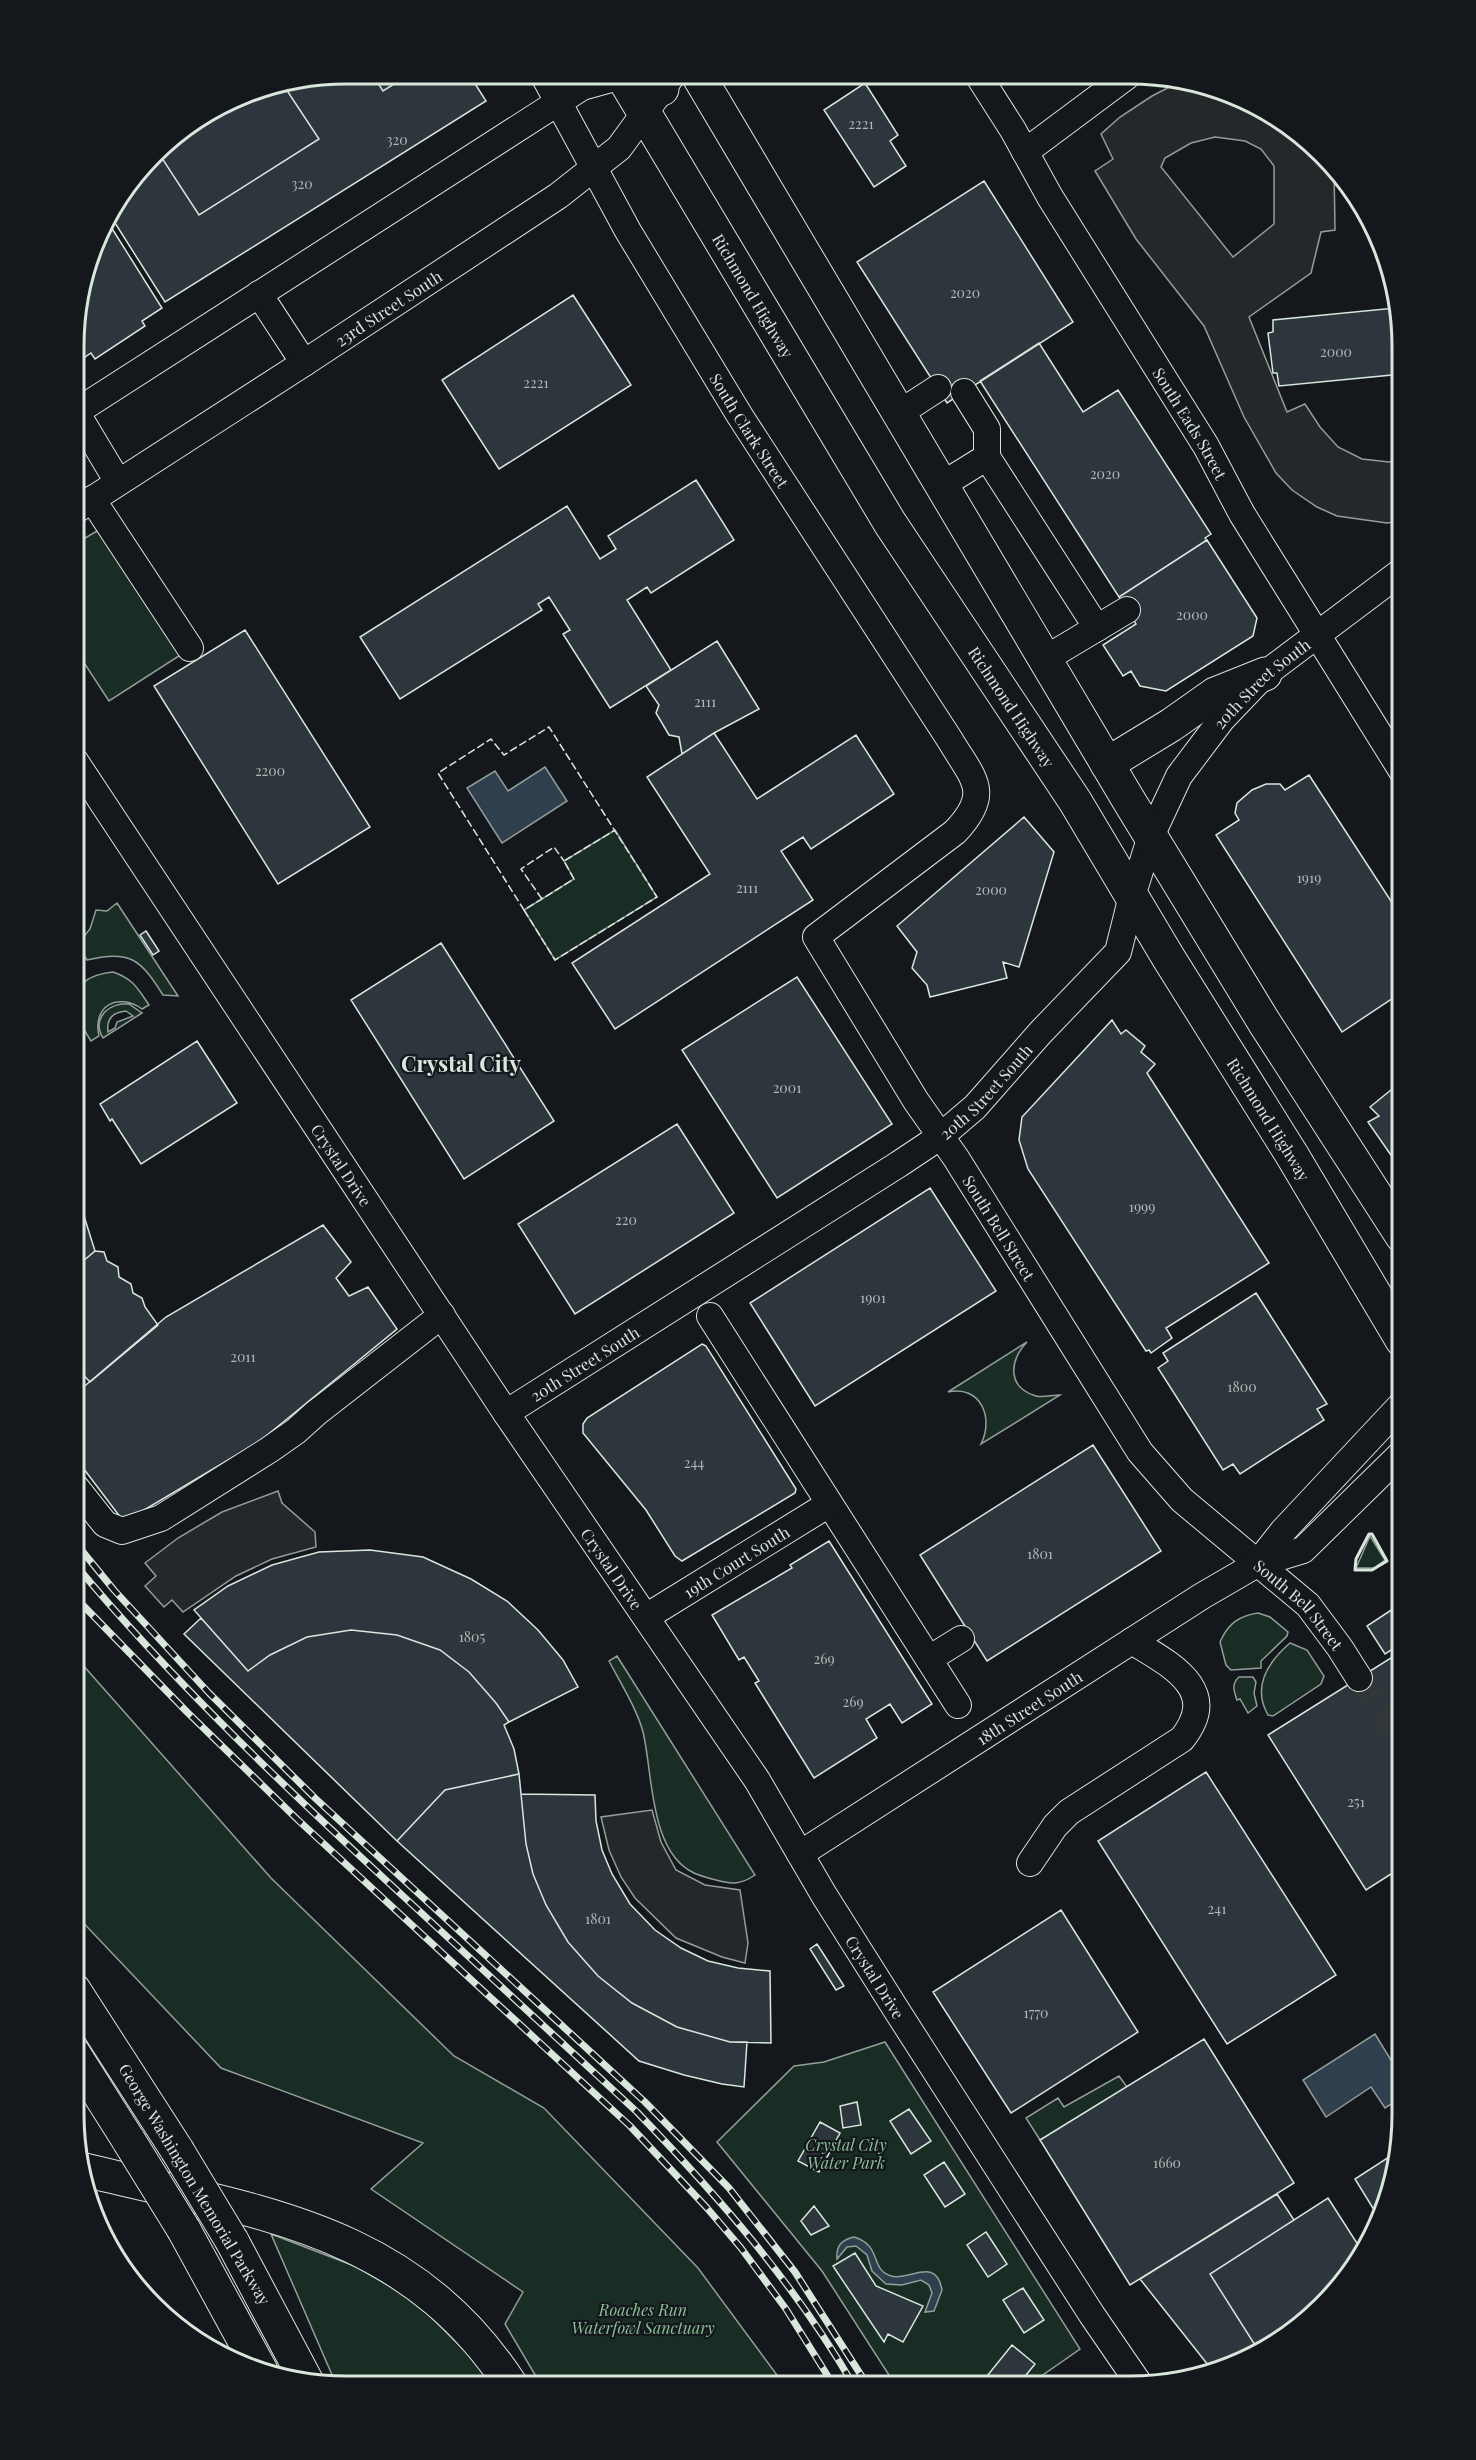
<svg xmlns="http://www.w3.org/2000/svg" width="1476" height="2460" font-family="'Playfair Display',serif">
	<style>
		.green { fill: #1a2d24; stroke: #939e99; stroke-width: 1.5; fill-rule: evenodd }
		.parking { fill: #24282b; stroke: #939e99; stroke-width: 1.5; fill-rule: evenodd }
		.water { fill: #2f3f4d; stroke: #939e99; stroke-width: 1.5 }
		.building { fill: #2c363c; stroke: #d8e6dc; stroke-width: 1.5 }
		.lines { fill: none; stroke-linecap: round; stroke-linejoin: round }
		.minor-tunnel { stroke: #313739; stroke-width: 26; stroke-dasharray: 26 13; stroke-linecap: butt }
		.minor-casing { stroke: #d8e6dc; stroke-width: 28 }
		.highway-casing { stroke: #d8e6dc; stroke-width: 35 }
		.minor { stroke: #14181c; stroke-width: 26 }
		.highway { stroke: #14181c; stroke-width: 33 }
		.rail-casing { stroke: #d8e6dc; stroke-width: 7 }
		.rail { stroke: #14181c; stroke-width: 4.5; stroke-dasharray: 14; stroke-linecap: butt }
		.highway-bridge-casing { stroke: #d8e6dc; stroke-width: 35; stroke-linecap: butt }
		.highway-bridge { stroke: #14181c; stroke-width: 33 }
		.fence { stroke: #d8e6dc; stroke-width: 1.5; stroke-dasharray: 8 3; stroke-linecap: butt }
		.wall { stroke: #d8e6dc; stroke-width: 3 }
		.labels { text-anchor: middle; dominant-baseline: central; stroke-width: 4.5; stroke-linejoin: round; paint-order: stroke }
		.number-label { font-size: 14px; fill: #adbab4 }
		.street-label { font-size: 16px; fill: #d8e6dc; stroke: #14181c }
		.park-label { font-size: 16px; font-style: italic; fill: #8ac095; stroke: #14181c }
		.district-label { font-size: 22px; font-weight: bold; fill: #d8e6dc; stroke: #14181c }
		.rim { fill: none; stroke: #d8e6dc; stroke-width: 3 }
	</style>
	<rect width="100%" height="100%" fill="#14181c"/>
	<path class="green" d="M 102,528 L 182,654 L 109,701 L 75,649 L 75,544 Z
		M 615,830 L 657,897 L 555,960 L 524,910 L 574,879 L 564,861 Z
		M 117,903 L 178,996 L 163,995 C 141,960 130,949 87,960 L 77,945 L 90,929 L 96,910 L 107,911 Z
		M 113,972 C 133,979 137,987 149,1005 L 142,1009 C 118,992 92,1006 99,1036 L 91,1041 C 70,1009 65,977 113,972 Z
		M 121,1004 L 129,1004 L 142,1013 L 103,1038 C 93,1021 104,1007 121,1004 ZM 126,1011 L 133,1016 L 117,1022 L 115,1028 L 108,1032 C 106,1018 114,1012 126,1011 Z
		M 1027,1342 C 1010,1360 1006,1387 1036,1396 C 1042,1398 1052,1395 1060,1395 L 981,1444 C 994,1418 981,1385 948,1392 Z
		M 1370,1536 L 1385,1560 L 1374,1568 L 1356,1568 Z
		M 1258,1613 L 1270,1617 L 1288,1632 L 1287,1636 L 1261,1661 L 1261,1668 L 1231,1670 L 1226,1665 L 1220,1642 C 1228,1624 1238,1616 1258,1613 Z
		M 1290,1643 L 1307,1650 L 1324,1676 L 1321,1684 L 1273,1716 L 1268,1715 C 1252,1687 1268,1662 1290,1643 Z
		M 74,1655 L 271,1878 L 454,2056 L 544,2108 L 698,2268 L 785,2386 L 541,2385 L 505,2324 L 523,2292 L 371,2189 L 423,2143 L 221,2068 L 74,1913 Z
		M 617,1656 L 755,1875 C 739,1886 730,1884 712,1879 C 706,1877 700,1876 694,1873 C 649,1852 653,1773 643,1732 C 637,1709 620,1682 609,1661 Z
		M 1239,1677 L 1253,1677 L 1256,1682 L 1254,1693 L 1257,1706 L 1248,1713 L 1240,1699 L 1237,1700 C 1234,1691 1231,1684 1239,1677 Z
		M 885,2042 L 1080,2349 L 1040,2377 L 1032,2386 L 896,2386 L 822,2271 L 717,2142 L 794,2066 L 824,2062 Z
		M 1119,2076 L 1127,2087 L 1040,2140 L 1026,2118 L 1058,2098 L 1064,2107 Z
		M 271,2234 L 357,2267 L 415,2301 L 488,2374 L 494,2385 L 336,2384 Z"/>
	<path class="parking" d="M 1183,80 L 1235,94 L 1296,130 L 1334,167 L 1335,230 L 1321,232 L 1311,273 L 1249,317 L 1287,412 L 1305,404 L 1320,427 L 1338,447 L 1362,459 L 1389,462 L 1402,460 L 1402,521 L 1387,523 L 1337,516 L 1317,507 L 1292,490 L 1276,473 L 1244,417 L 1204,326 L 1136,239 L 1095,171 L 1113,159 L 1101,134 L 1120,117 L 1152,96 ZM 1215,137 L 1245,141 L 1261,149 L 1274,166 L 1274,224 L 1233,257 L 1161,167 L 1165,158 L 1191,143 Z
		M 278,1491 L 282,1503 L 315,1532 L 316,1547 L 272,1559 L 236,1576 L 183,1612 L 172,1600 L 164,1607 L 145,1586 L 156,1576 L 145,1563 L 178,1538 L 222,1512 Z
		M 652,1810 L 661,1842 L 676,1870 L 705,1885 L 740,1890 L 748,1943 L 745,1963 L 722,1957 L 676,1938 L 635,1898 L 621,1877 L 609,1850 L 601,1817 Z"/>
	<path class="water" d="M 545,767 L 567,801 L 502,843 L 467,788 L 495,771 L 508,791 Z
		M 1375,2034 L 1402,2078 L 1402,2097 L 1385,2108 L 1371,2087 L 1326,2117 L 1303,2080 Z
		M 854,2237 C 883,2246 869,2269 891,2276 C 908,2282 936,2255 942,2290 L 934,2311 L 925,2312 L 932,2293 L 929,2285 L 921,2280 L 902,2285 L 886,2284 L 872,2271 L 867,2255 L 856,2246 L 847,2247 L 837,2259 C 836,2246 841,2240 854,2237 Z"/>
	<path class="building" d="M 346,74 L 469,74 L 486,101 L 165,302 L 110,215 L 166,141 L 242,94 Z
		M 346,74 L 372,74 L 383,91 L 410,74 L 469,74 L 486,101 L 165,302 L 110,215 L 158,152 L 199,215 L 319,139 L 284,86 Z
		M 865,83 L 898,135 L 890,141 L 906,166 L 874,187 L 824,110 Z
		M 984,181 L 1073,322 L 947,403 L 857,262 Z
		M 106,219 L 162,308 L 142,321 L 145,326 L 95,359 L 91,353 L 76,363 L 76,310 L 102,225 Z
		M 573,295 L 631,385 L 499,469 L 442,380 Z
		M 1395,308 L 1402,346 L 1402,374 L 1279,386 L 1277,373 L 1273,373 L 1268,333 L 1273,332 L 1273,320 Z
		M 1039,343 L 1083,412 L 1118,390 L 1211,534 L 1205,538 L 1207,540 L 1119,597 L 980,381 Z
		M 696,480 L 734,540 L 651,593 L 647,587 L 627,600 L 671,670 L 610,708 L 563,634 L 570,630 L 549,597 L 538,604 L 542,610 L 400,699 L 360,637 L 567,506 L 600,559 L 616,549 L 608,536 Z
		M 1207,540 L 1257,618 L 1253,636 L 1166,691 L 1140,686 L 1131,671 L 1123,676 L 1103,645 L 1136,624 L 1119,597 Z
		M 245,630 L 370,827 L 278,884 L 154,686 Z
		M 717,641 L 759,709 L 714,733 L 682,754 L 679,737 L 669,735 L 656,713 L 659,705 L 646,686 Z
		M 714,733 L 757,799 L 856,735 L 894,794 L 811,849 L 803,837 L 781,851 L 813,900 L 615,1029 L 572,963 L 710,874 L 647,777 Z
		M 1309,775 L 1402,918 L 1402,992 L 1342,1032 L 1216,835 L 1239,820 L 1235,813 L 1237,803 L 1252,790 L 1266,784 L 1280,784 L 1285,790 Z
		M 1024,817 L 1054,852 L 1019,967 L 1003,962 L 1007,978 L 930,997 L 927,985 L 912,968 L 917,952 L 897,926 Z
		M 146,931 L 159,951 L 153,955 L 140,935 Z
		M 441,943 L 554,1121 L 464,1179 L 351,1000 Z
		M 797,977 L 892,1124 L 777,1198 L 682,1050 Z
		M 1112,1020 L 1121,1034 L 1126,1030 L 1145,1046 L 1141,1052 L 1155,1064 L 1147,1073 L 1269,1263 L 1166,1328 L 1172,1338 L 1151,1353 L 1149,1350 L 1146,1351 L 1028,1169 L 1019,1140 L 1022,1117 Z
		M 197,1041 L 237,1103 L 141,1164 L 112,1119 L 110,1121 L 100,1104 Z
		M 1402,1081 L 1402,1171 L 1368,1122 L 1379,1116 L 1370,1107 Z
		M 677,1124 L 734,1213 L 575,1314 L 518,1224 Z
		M 930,1188 L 996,1291 L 815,1406 L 750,1303 Z
		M 75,1212 L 84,1216 L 95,1251 L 75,1268 Z
		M 323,1225 L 351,1262 L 336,1278 L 349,1296 L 368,1287 L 397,1329 L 260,1441 L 124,1522 L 74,1456 L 74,1395 L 166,1317 Z
		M 95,1251 L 104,1252 L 107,1261 L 118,1267 L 119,1277 L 131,1284 L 133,1293 L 142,1298 L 145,1307 L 158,1325 L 90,1382 L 74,1365 L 75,1268 Z
		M 1256,1293 L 1327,1404 L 1317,1409 L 1324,1420 L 1240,1474 L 1233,1464 L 1223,1470 L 1158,1368 L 1168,1361 L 1163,1353 Z
		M 702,1344 L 706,1346 L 796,1489 L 795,1493 L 682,1561 L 675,1556 L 646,1510 L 583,1433 L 583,1424 L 587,1418 Z
		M 1093,1445 L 1161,1551 L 987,1661 L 920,1555 Z
		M 829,1541 L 932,1704 L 902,1723 L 890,1704 L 866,1719 L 877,1738 L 814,1778 L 755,1683 L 759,1681 L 744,1657 L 739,1660 L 712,1615 L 792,1568 L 790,1565 Z
		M 370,1550 L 423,1557 L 471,1579 L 507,1601 L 538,1630 L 563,1660 L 578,1687 L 509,1722 L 496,1703 L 469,1672 L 440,1650 L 397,1635 L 351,1630 L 307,1637 L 270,1655 L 248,1671 L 194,1610 L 228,1586 L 272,1565 L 319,1552 Z
		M 1402,1603 L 1402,1643 L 1385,1654 L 1367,1626 Z
		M 201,1618 L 248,1671 L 270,1655 L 307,1637 L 351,1630 L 397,1635 L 440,1650 L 469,1672 L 496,1703 L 509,1722 L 504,1725 L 514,1749 L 519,1774 L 445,1790 L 397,1841 L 184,1634 Z
		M 1394,1656 L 1402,1669 L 1402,1867 L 1366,1890 L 1268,1735 Z
		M 1206,1772 L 1336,1975 L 1227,2044 L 1098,1841 Z
		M 519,1774 L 526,1844 L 533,1874 L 546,1905 L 568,1942 L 598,1976 L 632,2003 L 677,2027 L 730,2042 L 747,2042 L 744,2087 L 722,2084 L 684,2075 L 639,2061 L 397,1841 L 445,1790 Z
		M 521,1794 L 595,1795 L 596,1821 L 602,1850 L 612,1874 L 630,1904 L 655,1930 L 681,1948 L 708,1961 L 738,1968 L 770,1971 L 771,2043 L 730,2042 L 677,2027 L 632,2003 L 598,1976 L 568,1942 L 546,1905 L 533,1874 L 526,1844 Z
		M 1061,1910 L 1138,2032 L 1011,2113 L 933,1992 Z
		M 817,1944 L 844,1986 L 836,1990 L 810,1949 Z
		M 1204,2039 L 1294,2183 L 1130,2285 L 1040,2140 Z
		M 857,2102 L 861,2125 L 843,2128 L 840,2106 Z
		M 909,2109 L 931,2141 L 911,2154 L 890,2121 Z
		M 820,2122 L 840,2133 L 819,2172 L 798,2161 Z
		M 1398,2151 L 1388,2202 L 1379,2218 L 1355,2179 Z
		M 944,2162 L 965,2194 L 945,2207 L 924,2175 Z
		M 1277,2194 L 1294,2220 L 1210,2274 L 1255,2345 L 1212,2370 L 1140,2279 Z
		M 1328,2198 L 1362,2251 L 1346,2280 L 1296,2330 L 1235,2366 L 1231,2360 L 1255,2345 L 1210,2274 Z
		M 814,2206 L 829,2226 L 811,2235 L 801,2221 Z
		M 986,2232 L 1007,2264 L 988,2277 L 967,2245 Z
		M 855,2253 L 876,2286 L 923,2306 L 903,2342 L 888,2334 L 884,2342 L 833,2266 Z
		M 1023,2288 L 1044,2320 L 1024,2333 L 1003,2300 Z
		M 1012,2345 L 1035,2364 L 1017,2386 L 979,2386 Z"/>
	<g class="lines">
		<path class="minor-tunnel" d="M 1359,1678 L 1402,1746"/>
		<defs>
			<g id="minor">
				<path id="s1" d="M 543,74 L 628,231 L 740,416 L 950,740 C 973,779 993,792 955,832 L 816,937 L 916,1101 L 956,1158 L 1140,1452 L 1182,1500 L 1308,1605 L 1340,1648 L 1359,1678"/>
				<path id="s2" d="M 978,75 L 1013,130 L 1050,197 L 1206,446 L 1242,514 L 1402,771"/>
				<path d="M 1025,152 L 1127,76"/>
				<path d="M 259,294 L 304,363"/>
				<path d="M 964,392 L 987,429 L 987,457 L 1097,628"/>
				<path d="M 76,412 L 582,87 L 629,74"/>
				<path d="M 76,412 L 118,482"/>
				<path d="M 898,414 L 938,388"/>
				<path d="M 942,485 L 987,457"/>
				<path d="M 92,499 L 190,648"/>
				<path id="s3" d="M 76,510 L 304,363 L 558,196 L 619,148 L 673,74"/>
				<path d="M 1045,659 L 1127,610"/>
				<path id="s4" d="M 75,761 L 506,1413 L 757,1780 L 824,1895 L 899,2014 L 1092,2315 L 1140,2385"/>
				<path d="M 710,1316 L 958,1705"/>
				<path id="s5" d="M 506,1413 L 899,1164 L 941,1136 L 975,1107 L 1041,1032 L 1118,952 L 1132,896 L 1151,836 L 1179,776 L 1222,719 L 1265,674 L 1402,571"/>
				<path d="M 74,1485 L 105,1524 L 122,1531 L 161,1518 L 269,1450 L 296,1431 L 316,1413 L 442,1315"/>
				<path d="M 1257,1564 L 1283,1531 L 1402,1404"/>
				<path id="s6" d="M 646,1617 L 829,1504"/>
				<path d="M 929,1659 L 961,1639"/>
				<path id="s7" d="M 800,1854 L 1202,1596 L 1257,1564 L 1303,1550 L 1402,1453"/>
				<path d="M 1030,1863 L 1055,1826 L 1069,1812 L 1182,1739 C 1222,1689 1169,1664 1132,1641"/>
			</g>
			<g id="highway">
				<path id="s8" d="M 621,74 L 890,523 L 1075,801 L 1168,957 L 1292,1155 L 1402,1340"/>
				<path d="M 652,74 L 662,89"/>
				<path d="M 698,75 L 1128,799 L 1264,1022 L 1402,1236"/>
				<path d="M 1107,764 L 1171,725 L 1215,694 L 1265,674"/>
				<path d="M 74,1990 L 177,2150"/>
				<path d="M 74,2054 L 129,2141"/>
				<path d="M 85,2170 C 254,2212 407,2226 511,2385"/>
				<path d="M 184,2230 L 261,2371"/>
				<path d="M 232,2241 L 308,2384"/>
			</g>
		</defs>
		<use href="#minor" class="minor-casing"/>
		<use href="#highway" class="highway-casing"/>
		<use href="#minor" class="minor"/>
		<use href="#highway" class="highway"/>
		<defs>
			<path id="rail" d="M 74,1541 L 114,1590 L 209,1693 L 316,1799 L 645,2102 L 729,2188 L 795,2272 L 868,2386
				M 74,1563 C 174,1683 288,1790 403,1896 C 481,1968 559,2040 637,2112 C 718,2196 795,2284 854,2386
				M 74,1596 L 187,1712 L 298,1820 L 630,2126 L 707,2208 L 741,2248 L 786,2309 L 834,2386"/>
		</defs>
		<use href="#rail" class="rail-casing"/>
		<use href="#rail" class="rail"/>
		<defs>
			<path id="highway-bridge" d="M 129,2141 L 184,2230
				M 177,2150 L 232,2241"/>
		</defs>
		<use href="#highway-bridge" class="highway-bridge-casing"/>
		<use href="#highway-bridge" class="highway-bridge"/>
		<path class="fence" d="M 542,899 L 521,869 L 554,847 L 564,861
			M 524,910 L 555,960 L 657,897 L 549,727 L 504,755 L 491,739 L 438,773 L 524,910 L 574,879 L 564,861 L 615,830"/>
		<path class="wall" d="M 1369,1534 L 1372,1534 L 1387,1561 L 1372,1570 L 1355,1570 L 1356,1559 Z"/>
	</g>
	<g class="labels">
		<g class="number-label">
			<text x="861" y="123">2221</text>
			<text x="397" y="139">320</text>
			<text x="302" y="183">320</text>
			<text x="965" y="292">2020</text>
			<text x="1336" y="351">2000</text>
			<text x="536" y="382">2221</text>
			<text x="1105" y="473">2020</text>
			<text x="1192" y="614">2000</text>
			<text x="705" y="701">2111</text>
			<text x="270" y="770">2200</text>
			<text x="1309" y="877">1919</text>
			<text x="747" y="887">2111</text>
			<text x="991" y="889">2000</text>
			<text x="787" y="1087">2001</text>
			<text x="1142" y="1206">1999</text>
			<text x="626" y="1219">220</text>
			<text x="873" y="1297">1901</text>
			<text x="243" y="1356">2011</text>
			<text x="1242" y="1386">1800</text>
			<text x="694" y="1462">244</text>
			<text x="1040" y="1553">1801</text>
			<text x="472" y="1636">1805</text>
			<text x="824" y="1658">269</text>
			<text x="853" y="1701">269</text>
			<text x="1356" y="1801">251</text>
			<text x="1217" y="1908">241</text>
			<text x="598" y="1918">1801</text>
			<text x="1036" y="2012">1770</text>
			<text x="1167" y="2162">1660</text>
		</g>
		<g class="street-label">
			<text stroke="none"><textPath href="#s8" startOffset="258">Richmond Highway</textPath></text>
			<text stroke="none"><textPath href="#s3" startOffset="372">23rd Street South</textPath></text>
			<text stroke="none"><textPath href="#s2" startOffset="408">South Eads Street</textPath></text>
			<text stroke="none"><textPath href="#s1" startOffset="412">South Clark Street</textPath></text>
			<text stroke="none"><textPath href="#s5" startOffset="1083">20th Street South</textPath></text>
			<text stroke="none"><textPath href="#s8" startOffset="744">Richmond Highway</textPath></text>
			<text stroke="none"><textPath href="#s5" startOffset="579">20th Street South</textPath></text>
			<text stroke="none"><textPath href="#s8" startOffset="1230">Richmond Highway</textPath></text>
			<text stroke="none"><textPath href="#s4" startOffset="484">Crystal Drive</textPath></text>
			<text stroke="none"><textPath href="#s1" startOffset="1404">South Bell Street</textPath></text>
			<text stroke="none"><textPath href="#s5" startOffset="93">20th Street South</textPath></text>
			<text stroke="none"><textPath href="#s6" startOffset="106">19th Court South</textPath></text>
			<text stroke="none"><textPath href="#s4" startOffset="970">Crystal Drive</textPath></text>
			<text stroke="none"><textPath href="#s1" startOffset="1890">South Bell Street</textPath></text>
			<text stroke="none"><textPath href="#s7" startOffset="272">18th Street South</textPath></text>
			<text stroke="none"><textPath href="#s4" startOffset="1456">Crystal Drive</textPath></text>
			<text transform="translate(195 2184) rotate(59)">George Washington Memorial Parkway</text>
		</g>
		<g class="park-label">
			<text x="846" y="2144">Crystal City<tspan x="846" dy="18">Water Park</tspan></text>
			<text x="643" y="2309">Roaches Run<tspan x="643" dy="18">Waterfowl Sanctuary</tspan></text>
		</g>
		<g class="district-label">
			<text x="461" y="1063">Crystal City</text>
		</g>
	</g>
	<path d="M0 0H1476V2460H0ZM346 84H1130A262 262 0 0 1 1392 346V2114A262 262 0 0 1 1130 2376H346A262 262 0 0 1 84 2114V346A262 262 0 0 1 346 84Z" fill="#14181c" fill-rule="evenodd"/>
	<path class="rim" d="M346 84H1130A262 262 0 0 1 1392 346V2114A262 262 0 0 1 1130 2376H346A262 262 0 0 1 84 2114V346A262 262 0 0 1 346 84Z"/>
</svg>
